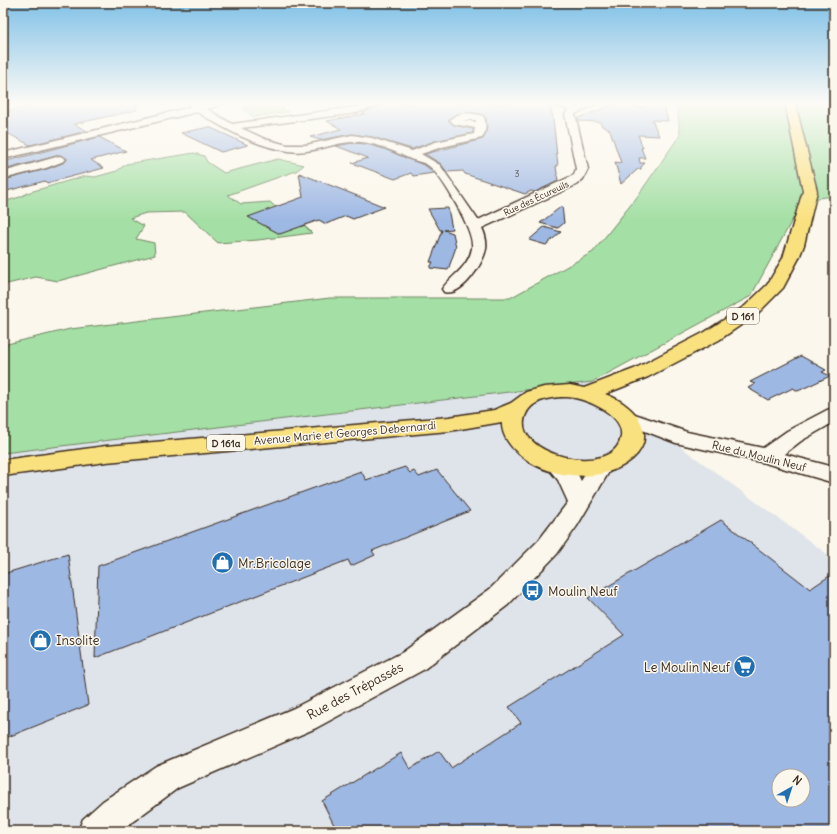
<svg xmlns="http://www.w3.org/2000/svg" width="837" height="834" font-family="Delius,sans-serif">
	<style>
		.built { fill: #dfe4ea; fill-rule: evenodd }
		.green { fill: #a4dfa5; stroke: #708462 }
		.building { fill: #9eb8e4; stroke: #3b2a1e; fill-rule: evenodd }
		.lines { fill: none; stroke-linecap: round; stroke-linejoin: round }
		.minor-casing { stroke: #3b2a1e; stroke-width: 3 }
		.major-casing { stroke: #3b2a1e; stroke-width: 3 }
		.minor { fill: #fbf7ec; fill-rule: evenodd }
		.major { fill: #fae180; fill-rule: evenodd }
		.labels { text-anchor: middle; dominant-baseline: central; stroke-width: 3; stroke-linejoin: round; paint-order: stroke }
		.number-label { font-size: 9px; fill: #544e50 }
		.far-street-label { font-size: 9px; fill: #3b2a1e; stroke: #fbf7ec }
		.shield { fill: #fbf7ec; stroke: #75685c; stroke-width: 1 }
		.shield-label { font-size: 10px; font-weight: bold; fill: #3b2a1e }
		.street-label { font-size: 11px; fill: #3b2a1e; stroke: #fbf7ec }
		.near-poi-label { font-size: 13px; fill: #3b2a1e; stroke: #fbf7ec; text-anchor: start }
		.near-street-label { font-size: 13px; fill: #3b2a1e; stroke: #fbf7ec }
	</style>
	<rect width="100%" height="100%" fill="#fbf7ec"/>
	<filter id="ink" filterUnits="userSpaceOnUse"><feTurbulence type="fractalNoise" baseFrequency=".025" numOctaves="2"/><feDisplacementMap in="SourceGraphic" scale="8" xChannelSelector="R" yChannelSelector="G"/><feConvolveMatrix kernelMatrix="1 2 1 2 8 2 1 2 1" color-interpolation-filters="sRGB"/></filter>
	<g filter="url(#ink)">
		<path class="built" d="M 592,382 L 834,559 L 834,831 L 3,831 L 3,453 ZM 779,776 L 803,776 L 803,800 L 779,800 Z"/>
		<path class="green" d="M 276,103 L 288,112 L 254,117 L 242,108 Z
			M 677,103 L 834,103 L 834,196 L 803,200 L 751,296 L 592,382 L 3,453 L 3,345 L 70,329 L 330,298 L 510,298 L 593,252 L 637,197 L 680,135 Z
			M 194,153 L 204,156 L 207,162 L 224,173 L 278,159 L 304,165 L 296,171 L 228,195 L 241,204 L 270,202 L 281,212 L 292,214 L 312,233 L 258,240 L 218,243 L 185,212 L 146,213 L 130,218 L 144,226 L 136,239 L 154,243 L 155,255 L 58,281 L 36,277 L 3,285 L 3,202 L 20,197 L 30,192 L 85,176 L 95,177 L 117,171 L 126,164 Z"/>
		<path class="building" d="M 42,103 L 136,103 L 137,110 L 74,124 L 87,131 L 30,145 L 3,131 L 3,112 Z
			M 386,103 L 547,103 L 550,105 L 553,118 L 558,166 L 556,166 L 558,181 L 535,192 L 531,191 L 525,194 L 465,174 L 463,171 L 447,172 L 441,164 L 425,154 L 483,139 L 487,128 L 486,118 L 483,115 L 475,113 L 461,113 L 453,116 L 448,120 L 454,125 L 473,129 L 473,133 L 435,141 L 412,149 L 372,137 L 352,134 L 320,140 L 310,137 L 341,129 L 327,121 L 365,114 L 362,113 Z
			M 623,103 L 641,108 L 651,104 L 664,106 L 668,121 L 652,120 L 659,136 L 638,135 L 643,148 L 641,148 L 645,158 L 639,158 L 640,163 L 645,163 L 641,167 L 641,169 L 638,169 L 621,184 L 615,162 L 621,163 L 610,130 L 602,126 L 600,122 L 578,121 L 578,118 L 613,105 Z
			M 209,127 L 218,131 L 248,145 L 221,152 L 181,133 Z
			M 99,137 L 126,151 L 91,160 L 104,168 L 47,183 L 45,181 L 3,192 L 3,180 L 47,169 L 65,162 L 67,159 L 60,155 L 3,170 L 3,162 Z
			M 352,143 L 366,144 L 384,149 L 426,166 L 434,173 L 413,176 L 411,173 L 395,179 L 352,163 L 368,158 L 336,146 Z
			M 299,173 L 350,193 L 385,207 L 353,219 L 346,216 L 326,224 L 319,220 L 280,234 L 248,217 L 303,197 Z
			M 562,206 L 564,223 L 558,228 L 540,223 Z
			M 448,208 L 452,229 L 444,230 L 453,233 L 456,247 L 448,270 L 430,268 L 433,262 L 430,262 L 442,230 L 440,230 L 428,209 Z
			M 544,227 L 561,232 L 546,245 L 529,240 Z
			M 801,356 L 826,370 L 822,372 L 830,376 L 798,391 L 793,388 L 768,400 L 748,388 L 755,384 L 750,382 Z
			M 405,467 L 410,473 L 414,471 L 419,477 L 437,470 L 470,511 L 372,551 L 375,555 L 351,566 L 348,560 L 95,658 L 98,566 L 361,471 L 366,480 Z
			M 721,520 L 810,589 L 834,573 L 834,831 L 337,831 L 322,801 L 401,753 L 410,769 L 439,751 L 451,768 L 521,723 L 509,707 L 624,635 L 588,598 ZM 779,776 L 803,776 L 803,800 L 779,800 Z
			M 68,554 L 88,705 L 3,739 L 3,574 Z"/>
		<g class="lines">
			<defs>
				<path id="minor" d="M 187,103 L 198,103 L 200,105 L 225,103 L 207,109 L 232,124 L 355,107 L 369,103 L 385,103 L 356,113 L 241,128 L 265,139 L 287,145 L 306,145 L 352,135 L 372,138 L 412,151 L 435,142 L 474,134 L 475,128 L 454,124 L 450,120 C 458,111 473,113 483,116 C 487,122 486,133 482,138 L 442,147 L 421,154 L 440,165 L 478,220 L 574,175 L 576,169 L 565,114 L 569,110 L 548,103 L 565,103 L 577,106 L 585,103 L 598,103 L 575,114 L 588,169 L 583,179 L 576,185 L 482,228 C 485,234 487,242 486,249 C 483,264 462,297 444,292 L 442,289 C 452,275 469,267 472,248 C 475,232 442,176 429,166 C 422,161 413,161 406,157 C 394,151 375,143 361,142 C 336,140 314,155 289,151 C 256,147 225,129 197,112 L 3,159 L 3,153 L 191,107 ZM 462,120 L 476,120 L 476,122 Z
					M 60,156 L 66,159 L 64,161 L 46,168 L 3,179 L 3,172 Z
					M 834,408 L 834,422 L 801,441 L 784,454 L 834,467 L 834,483 L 765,463 L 676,443 L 619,421 L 616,417 L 619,413 L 626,411 L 687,432 L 763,448 L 787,431 L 827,410 Z
					M 555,456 C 567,459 576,469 581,481 L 594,460 L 602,458 L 610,460 L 613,465 L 577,526 L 557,554 L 508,605 L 423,670 L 316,728 L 178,788 L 120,831 L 78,831 L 83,819 L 103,801 L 156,766 L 294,708 L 403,652 L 490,589 L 539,540 L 568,502 L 558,480 L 544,463 L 547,458 Z"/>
				<path id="major" d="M 785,103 L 795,103 L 817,191 L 804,245 L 799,258 L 783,288 L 757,314 L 719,340 L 648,377 L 605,394 C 636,405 663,438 627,463 C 598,483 549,478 523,457 C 512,449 501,436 502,422 L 449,431 L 106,462 L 3,476 L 3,460 L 106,446 L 449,417 L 494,410 L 511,403 L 526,392 L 544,387 L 570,385 L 584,388 L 634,369 L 705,332 L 745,306 L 767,285 L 783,258 L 803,191 ZM 566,397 C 584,397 624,414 621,436 C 616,480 507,455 526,414 C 533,399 552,397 566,397 Z"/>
			</defs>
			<use href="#minor" class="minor-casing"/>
			<use href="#major" class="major-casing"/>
			<use href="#minor" class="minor"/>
			<use href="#major" class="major"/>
		</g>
	</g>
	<linearGradient id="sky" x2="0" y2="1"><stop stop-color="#81c1e7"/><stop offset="0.47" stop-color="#fdfbf6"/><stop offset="1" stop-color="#fdfbf6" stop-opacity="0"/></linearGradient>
	<rect width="837" height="220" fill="url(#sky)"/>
	<defs>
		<symbol id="shop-disc" viewBox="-11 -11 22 22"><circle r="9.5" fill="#1f6fb2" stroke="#fbf7ec"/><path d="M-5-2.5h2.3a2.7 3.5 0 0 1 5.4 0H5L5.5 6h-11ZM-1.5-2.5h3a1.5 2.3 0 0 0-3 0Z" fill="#fff"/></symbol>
		<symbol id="bus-disc" viewBox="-11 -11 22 22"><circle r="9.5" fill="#1f6fb2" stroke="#fbf7ec"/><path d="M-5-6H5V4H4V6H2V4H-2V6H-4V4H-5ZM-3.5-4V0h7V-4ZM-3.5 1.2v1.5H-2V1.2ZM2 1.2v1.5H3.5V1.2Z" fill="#fff"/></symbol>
		<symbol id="supermarket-disc" viewBox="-11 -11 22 22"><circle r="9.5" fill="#1f6fb2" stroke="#fbf7ec"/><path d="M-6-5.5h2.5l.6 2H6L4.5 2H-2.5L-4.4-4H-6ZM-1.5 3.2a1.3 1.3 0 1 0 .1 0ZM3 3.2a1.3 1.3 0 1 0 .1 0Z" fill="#fff"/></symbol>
	</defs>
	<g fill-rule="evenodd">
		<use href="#shop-disc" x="210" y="550" width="25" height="25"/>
		<use href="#bus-disc" x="520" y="578" width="25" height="25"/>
		<use href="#shop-disc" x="28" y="628" width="25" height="25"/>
		<use href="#supermarket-disc" x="732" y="654" width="25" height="25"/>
	</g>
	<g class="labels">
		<g class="number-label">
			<text x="517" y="173">3</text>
		</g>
		<g class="far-street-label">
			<text transform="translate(536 198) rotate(-25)">Rue des Écureuils</text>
		</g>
		<g class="shield">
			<rect x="727" y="308" width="32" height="16" rx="3"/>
			<rect x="207" y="435" width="38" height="16" rx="3"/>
		</g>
		<g class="shield-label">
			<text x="743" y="316">D 161</text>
			<text x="226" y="443">D 161a</text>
		</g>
		<g class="street-label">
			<text transform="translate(345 433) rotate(-5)">Avenue Marie et Georges Debernardi</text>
			<text transform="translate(759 456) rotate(14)">Rue du Moulin Neuf</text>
		</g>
		<g class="near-poi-label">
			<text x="238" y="563">Mr.Bricolage</text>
			<text x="548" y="591">Moulin Neuf</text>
			<text x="56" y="640">Insolite</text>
			<text x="730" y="667" text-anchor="end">Le Moulin Neuf</text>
		</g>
		<g class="near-street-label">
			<text transform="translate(355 691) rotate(-28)">Rue des Trépassés</text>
		</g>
	</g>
	<rect width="837" height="834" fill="none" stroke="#fbf7ec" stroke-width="16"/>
	<rect x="8" y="8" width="821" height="818" fill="none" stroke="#3b2a1e" stroke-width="1.5" filter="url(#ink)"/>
	<g transform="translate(791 788) rotate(39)"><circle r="19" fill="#fbf7ec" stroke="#aea59a"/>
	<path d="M0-3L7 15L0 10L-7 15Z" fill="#1f6fb2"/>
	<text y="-6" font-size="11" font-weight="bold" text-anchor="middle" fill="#3b2a1e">N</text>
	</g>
</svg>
